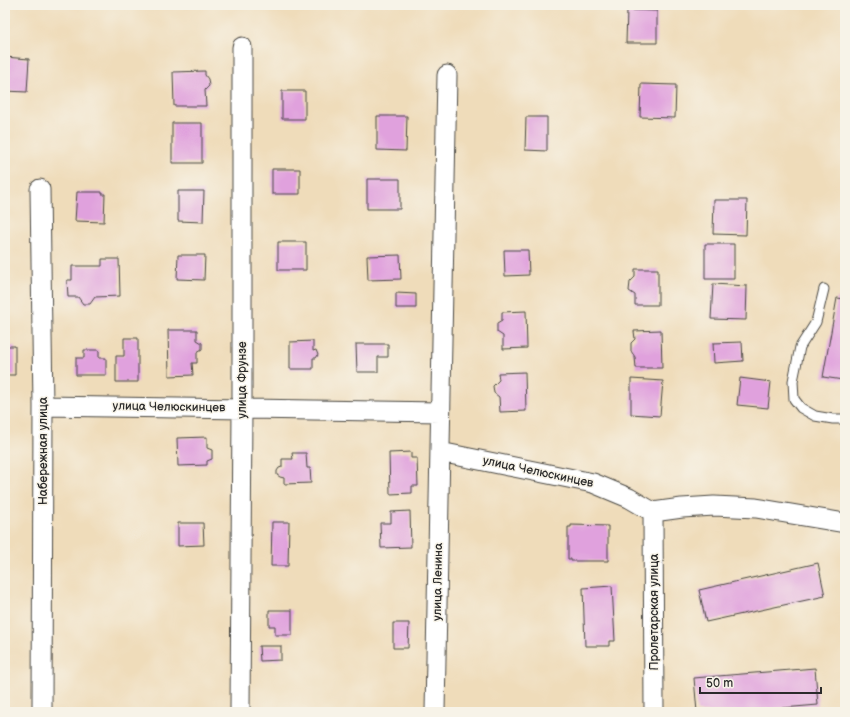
<svg xmlns="http://www.w3.org/2000/svg" width="850" height="717" font-family="'Balsamiq Sans',sans-serif">
	<style>
		.building { fill: #e0a1dd }
		.lines { fill: none; stroke-linecap: round; stroke-linejoin: round }
		.service-casing { stroke: #484640; stroke-width: 11 }
		.minor-casing { stroke: #484640; stroke-width: 21 }
		.service { stroke: #fff; stroke-width: 9 }
		.minor { stroke: #fff; stroke-width: 19 }
		.labels { text-anchor: middle; dominant-baseline: central; stroke-width: 3; stroke-linejoin: round; paint-order: stroke }
		.street-label { font-size: 12px; fill: #2b2b2b; stroke: #f7f3e8 }
	</style>
	<rect width="100%" height="100%" fill="#f7f3e8"/>
	<filter id="ink" filterUnits="userSpaceOnUse"><feTurbulence type="fractalNoise" baseFrequency=".025" numOctaves="2"/><feDisplacementMap in="SourceGraphic" scale="8" xChannelSelector="R" yChannelSelector="G"/><feConvolveMatrix kernelMatrix="1 2 1 2 8 2 1 2 1" color-interpolation-filters="sRGB"/></filter>
	<filter id="wash" filterUnits="userSpaceOnUse"><feTurbulence type="fractalNoise" baseFrequency=".012" numOctaves="4" result="noise"/><feDisplacementMap in="SourceGraphic" scale="16" xChannelSelector="R" yChannelSelector="G"/><feGaussianBlur stdDeviation="0.9" result="paint"/><feColorMatrix in="noise" values="0 0 0 0 0 0 0 0 0 0 0 0 0 0 0 0 0 1.4 0 .05"/><feComposite in="paint" operator="in"/></filter>
	<g filter="url(#wash)">
		<rect width="100%" height="100%" fill="#efdcba"/>
		<g id="blocks">
			<path class="building" d="M 627,10 L 657,11 L 657,43 L 626,43 Z
				M 5,57 L 29,59 L 27,92 L 5,91 Z
				M 205,71 L 205,75 L 208,79 L 209,86 L 205,90 L 206,106 L 174,106 L 173,72 Z
				M 641,84 L 676,85 L 675,118 L 640,117 Z
				M 282,91 L 305,91 L 305,119 L 282,119 Z
				M 377,116 L 407,116 L 406,151 L 377,150 Z
				M 526,117 L 547,117 L 547,151 L 525,150 Z
				M 172,123 L 202,123 L 202,163 L 172,163 Z
				M 272,169 L 300,169 L 300,194 L 272,194 Z
				M 367,179 L 400,179 L 400,209 L 367,209 Z
				M 178,191 L 204,191 L 203,222 L 178,221 Z
				M 77,192 L 102,192 L 102,194 L 105,194 L 104,222 L 75,221 Z
				M 714,200 L 747,200 L 746,235 L 713,234 Z
				M 278,242 L 306,242 L 306,270 L 278,270 Z
				M 705,244 L 734,244 L 734,279 L 705,279 Z
				M 504,250 L 528,250 L 529,275 L 505,276 Z
				M 178,255 L 205,255 L 204,280 L 177,279 Z
				M 400,255 L 401,279 L 368,280 L 367,256 Z
				M 102,259 L 119,259 L 120,296 L 95,297 L 90,304 L 83,304 L 78,297 L 68,297 L 67,280 L 72,280 L 72,266 L 102,266 Z
				M 635,269 L 658,269 L 658,305 L 635,305 L 635,295 L 629,291 L 630,282 L 635,277 Z
				M 713,284 L 747,286 L 746,320 L 711,319 Z
				M 396,293 L 416,294 L 416,308 L 396,308 Z
				M 837,298 L 845,299 L 845,374 L 843,380 L 823,377 Z
				M 526,311 L 527,348 L 503,349 L 503,336 L 497,332 L 497,323 L 502,320 L 502,312 Z
				M 168,330 L 197,330 L 197,340 L 202,343 L 202,349 L 197,352 L 197,363 L 192,363 L 193,375 L 169,376 Z
				M 661,330 L 662,368 L 636,368 L 635,357 L 631,351 L 631,343 L 635,339 L 634,331 Z
				M 124,338 L 138,338 L 138,382 L 116,382 L 116,356 L 124,356 Z
				M 313,341 L 313,351 L 316,350 L 318,355 L 316,358 L 313,358 L 313,369 L 290,369 L 290,342 Z
				M 742,342 L 743,361 L 714,363 L 713,343 Z
				M 356,344 L 388,344 L 388,357 L 378,357 L 378,372 L 357,372 Z
				M 5,346 L 15,346 L 15,375 L 5,375 Z
				M 84,350 L 99,350 L 99,358 L 106,358 L 106,375 L 76,375 L 76,358 L 84,358 Z
				M 525,372 L 526,411 L 500,412 L 499,397 L 494,393 L 493,386 L 499,380 L 498,373 Z
				M 740,378 L 771,382 L 768,408 L 737,405 Z
				M 631,379 L 663,381 L 660,416 L 631,414 Z
				M 207,437 L 207,448 L 212,450 L 212,459 L 207,461 L 207,465 L 178,466 L 177,438 Z
				M 411,452 L 411,458 L 417,458 L 418,486 L 412,486 L 412,493 L 390,494 L 389,453 Z
				M 292,453 L 306,453 L 307,468 L 310,468 L 311,483 L 284,484 L 284,478 L 280,477 L 277,475 L 277,471 L 279,468 L 282,467 L 282,459 L 293,459 Z
				M 410,511 L 411,547 L 381,548 L 380,523 L 391,523 L 391,512 Z
				M 272,522 L 289,522 L 288,566 L 271,566 Z
				M 178,523 L 203,523 L 204,545 L 178,546 Z
				M 571,525 L 608,526 L 608,561 L 571,561 L 571,559 L 568,559 L 568,527 L 571,527 Z
				M 818,563 L 825,596 L 706,622 L 699,590 Z
				M 612,586 L 615,641 L 609,641 L 609,646 L 585,646 L 583,588 Z
				M 269,610 L 292,610 L 292,635 L 275,635 L 275,626 L 269,626 Z
				M 393,623 L 409,623 L 408,648 L 393,648 Z
				M 259,646 L 281,646 L 281,660 L 260,661 Z
				M 815,668 L 818,705 L 736,712 L 697,712 L 694,678 Z"/>
		</g>
	</g>
	<g filter="url(#ink)">
		<use href="#blocks" fill-opacity="0" stroke="#484640" stroke-width="1"/>
		<g class="lines">
			<defs>
				<path id="service" d="M 824,289 L 816,322 L 800,347 L 793,381 L 794,399 L 801,408 L 815,416 L 833,419 L 845,419"/>
				<path id="minor" d="M 40,189 L 43,406 L 42,712
					M 43,406 L 440,412
					M 440,452 L 593,483 L 629,498 L 653,512 L 682,508 L 714,506 L 756,508 L 845,523
					M 653,512 L 654,712
					M 240,712 L 242,408 L 242,47
					M 435,712 L 447,75"/>
			</defs>
			<use href="#service" class="service-casing"/>
			<use href="#minor" class="minor-casing"/>
			<use href="#service" class="service"/>
			<use href="#minor" class="minor"/>
		</g>
	</g>
	<g class="labels">
		<g class="street-label">
			<text transform="translate(242 380) rotate(-90)">улица Фрунзе</text>
			<text transform="translate(169 407) rotate(1)">улица Челюскинцев</text>
			<text transform="translate(43 451) rotate(-90)">Набережная улица</text>
			<text transform="translate(538 472) rotate(12)">улица Челюскинцев</text>
			<text transform="translate(438 582) rotate(-89)">улица Ленина</text>
			<text transform="translate(654 612) rotate(-90)">Пролетарская улица</text>
		</g>
	</g>
	<rect width="850" height="717" fill="none" stroke="#f7f3e8" stroke-width="20"/>
	<path d="M700 687v6h121v-6" fill="none" stroke="#2b2b2b" stroke-width="2"/>
	<text x="706" y="687" font-size="12" fill="#2b2b2b" stroke="#f7f3e8" stroke-width="3" paint-order="stroke">50 m</text>
</svg>
